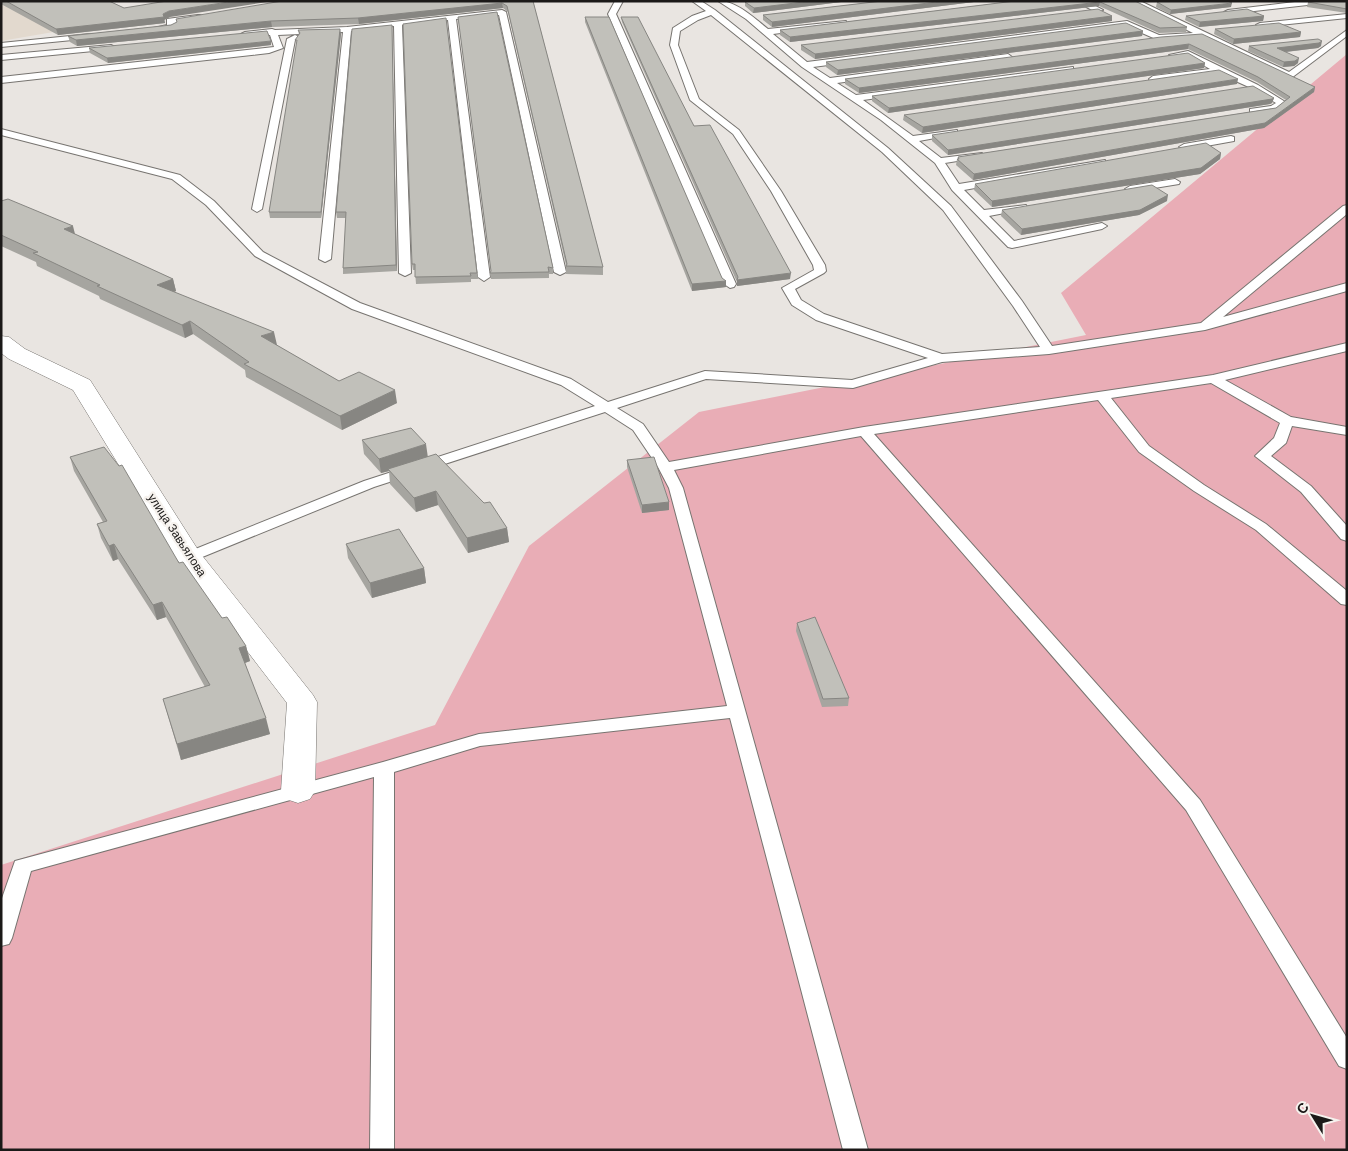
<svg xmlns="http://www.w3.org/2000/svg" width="1348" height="1151" font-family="Arial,sans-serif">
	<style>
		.built { fill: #e2d9ce }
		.green { fill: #e9adb6 }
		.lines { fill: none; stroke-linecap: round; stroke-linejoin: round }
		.service-casing { stroke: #777470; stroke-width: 2 }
		.minor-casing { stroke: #777470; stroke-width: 1 }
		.service { fill: #fff; fill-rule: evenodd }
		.minor { fill: #fff; fill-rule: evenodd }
		.wall { fill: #a6a5a0 }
		.shaded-wall { fill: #878682 }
		.building { fill: #c1c0ba; stroke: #878682 }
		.labels { text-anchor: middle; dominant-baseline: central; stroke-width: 4.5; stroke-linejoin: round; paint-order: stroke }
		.street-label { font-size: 12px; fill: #1b1918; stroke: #f6f2ee }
	</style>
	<rect width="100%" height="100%" fill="#e9e5e1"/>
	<path class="built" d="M 1,1 L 77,28 L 1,41 Z"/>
	<path class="green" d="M 1347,54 L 1347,1150 L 1,1150 L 1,865 L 435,725 L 529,546 L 699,412 L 1086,335 L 1061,293 Z"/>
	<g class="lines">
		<defs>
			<path id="service" d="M 615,1 L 623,1 L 616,14 L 736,284 L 734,287 L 730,288 L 724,284 L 608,14 Z
				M 692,1 L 701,1 L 715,10 L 888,148 L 951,206 L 1022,301 L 1052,346 L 1201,323 L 1343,206 L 1347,205 L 1347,214 L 1223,317 L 1347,283 L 1347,291 L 1205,330 L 1049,354 L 942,362 L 853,388 L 706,379 L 617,408 L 643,424 L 669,462 L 864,427 L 1213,375 L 1347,343 L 1347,351 L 1225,380 L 1291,417 L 1347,427 L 1347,435 L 1292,426 L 1286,443 L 1271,456 L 1311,486 L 1347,526 L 1347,541 L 1341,539 L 1301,492 L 1255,456 L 1274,438 L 1280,423 L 1211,383 L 1111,398 L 1149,446 L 1204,485 L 1266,524 L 1347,591 L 1347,605 L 1341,604 L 1256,530 L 1194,491 L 1139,452 L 1098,400 L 874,434 L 1200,800 L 1347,1038 L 1347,1069 L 1339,1066 L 1186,810 L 861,436 L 674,470 L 683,488 L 868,1150 L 843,1150 L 730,718 L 480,746 L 394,772 L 394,1150 L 370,1150 L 374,777 L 31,871 L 12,938 L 9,944 L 1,946 L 1,901 L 15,861 L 383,762 L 479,734 L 727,706 L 669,488 L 658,467 L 633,430 L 605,412 L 374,487 L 195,560 L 183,560 L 181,557 L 183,554 L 364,481 L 595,406 L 561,385 L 352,309 L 255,256 L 206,205 L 172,179 L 1,135 L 1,129 L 180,175 L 214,201 L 263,252 L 360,303 L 571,379 L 608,402 L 705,371 L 852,380 L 928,358 L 816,320 L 792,305 L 782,288 L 814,270 L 813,265 L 771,191 L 733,134 L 690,100 L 670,45 L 673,28 L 692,16 L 706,11 ZM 711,15 L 882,152 L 943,210 L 1013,306 L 1040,347 L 942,354 L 824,314 L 801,300 L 795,289 L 824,273 L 826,271 L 825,265 L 781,191 L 739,130 L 699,99 L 678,45 L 680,31 L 698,20 Z
				M 718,1 C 737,1 754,18 768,29 L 846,21 L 846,25 L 843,25 L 773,34 L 807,62 L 1127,21 L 1159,35 L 1193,33 L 1129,1 L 1140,1 L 1289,72 L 1347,30 L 1347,36 L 1290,79 L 1201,37 L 1158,40 L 1126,26 L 813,67 L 830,78 L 1008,54 L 1012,57 L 1008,60 L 837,83 L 856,95 L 1073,67 L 1073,71 L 1070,72 L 863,100 L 913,136 L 957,130 L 957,134 L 919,141 L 941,158 L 982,153 L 982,157 L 945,163 L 959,184 L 1105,160 L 1105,164 L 1101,165 L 964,190 L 984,210 L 1026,205 L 1027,207 L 1026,209 L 989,216 L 1014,241 L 1102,223 L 1107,226 L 1102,229 L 1012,248 L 1008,247 L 952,190 L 935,163 L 881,120 L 802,67 L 746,19 Z
				M 1075,1 L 1086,1 L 1103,10 L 1096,12 Z
				M 1303,1 L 1329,1 L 1325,3 L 1228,14 L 1224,12 L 1228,10 Z
				M 502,10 L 506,12 L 566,272 L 560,275 L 554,272 L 499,15 L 456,19 L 490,277 L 484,281 L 478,277 L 448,20 L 402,25 L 411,273 L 405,276 L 399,273 L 394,26 L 351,31 L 331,259 L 325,262 L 319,259 L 343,32 L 278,35 L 283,48 L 269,53 L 1,83 L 1,77 L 274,47 L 270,35 L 242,36 L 241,34 L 245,32 L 272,29 L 275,30 L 347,27 Z
				M 1347,14 L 1347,18 L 1260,27 L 1256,25 L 1260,23 Z
				M 198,15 L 201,15 L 201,19 L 175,23 L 175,29 L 154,31 L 150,29 L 167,25 L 167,19 Z
				M 90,34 L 93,34 L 93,38 L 1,47 L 1,43 Z
				M 295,35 L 299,37 L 295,40 L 262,209 L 257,212 L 252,209 L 287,39 Z
				M 111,45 L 115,47 L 114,49 L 1,60 L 1,55 Z
				M 1188,51 L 1258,85 L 1287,103 L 1277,110 L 1250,113 L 1250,109 L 1271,106 L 1276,103 L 1251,88 L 1218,73 L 1150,81 L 1149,79 L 1153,76 L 1210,69 L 1187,56 L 1173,58 L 1169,55 Z
				M 1231,136 L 1234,137 L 1234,141 L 1184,150 L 1179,147 L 1184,144 Z
				M 1175,179 L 1180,182 L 1179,184 L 1130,192 L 1125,189 L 1130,186 Z"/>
			<path id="minor" d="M 1,336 L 9,337 L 25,349 L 90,380 L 200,553 L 313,695 L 317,702 L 315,791 L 310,799 L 298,803 L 286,799 L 281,791 L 287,703 L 175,557 L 73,390 L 9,359 L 1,353 Z"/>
		</defs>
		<use href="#service" class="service-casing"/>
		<use href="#minor" class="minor-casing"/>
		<use href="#service" class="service"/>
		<use href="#minor" class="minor"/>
	</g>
	<path class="wall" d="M 1,1 L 109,1 L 124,8 L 170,17 L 164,20 L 165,23 L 58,35 L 1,4 Z
		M 282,1 L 533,1 L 603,267 L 603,275 L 566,274 L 566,265 L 508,12 L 503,8 L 359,24 L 272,27 L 77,46 L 70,42 L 68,36 L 171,25 Z
		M 748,1 L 849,1 L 753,13 L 745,6 L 745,2 Z
		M 882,1 L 982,1 L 772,27 L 763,20 L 763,15 Z
		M 1015,1 L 1135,1 L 1187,27 L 1186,32 L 1159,33 L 1099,6 L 790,42 L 780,35 L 780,30 Z
		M 1347,1 L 1347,13 L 1307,7 L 1308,2 Z
		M 1157,2 L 1231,7 L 1170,14 L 1156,7 Z
		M 1112,16 L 1112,21 L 815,59 L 801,50 L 801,45 Z
		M 1186,16 L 1264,16 L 1263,21 L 1199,27 L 1185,20 Z
		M 458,17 L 553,268 L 553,274 L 549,274 L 549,278 L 491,279 L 490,273 L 491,271 Z
		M 585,17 L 722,278 L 726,281 L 726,287 L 692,291 L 585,22 Z
		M 621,17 L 694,126 L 790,279 L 737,286 L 737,282 L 622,22 Z
		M 446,18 L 478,279 L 471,279 L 471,282 L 416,284 L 415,270 L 413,270 L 412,264 Z
		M 1215,29 L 1301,32 L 1300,37 L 1233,44 L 1214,34 Z
		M 298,30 L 341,34 L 321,218 L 270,218 L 269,212 L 299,35 Z
		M 392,30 L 397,271 L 343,274 L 343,268 L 346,218 L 337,218 L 336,212 Z
		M 1143,31 L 1142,36 L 837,75 L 826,67 L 826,62 Z
		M 1202,34 L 1315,87 L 1314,92 L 1264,128 L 973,180 L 956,165 L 957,159 L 958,159 L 958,157 L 1276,108 L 1286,100 L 1257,82 L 1188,49 L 859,93 L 845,84 L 845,79 Z
		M 271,45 L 108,63 L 90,53 L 89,48 Z
		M 1249,46 L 1321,46 L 1318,48 L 1286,52 L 1298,63 L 1294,66 L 1283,67 L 1248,51 Z
		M 1205,63 L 1204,68 L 888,113 L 872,101 L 872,96 Z
		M 1237,84 L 922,133 L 903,120 L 904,115 Z
		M 1274,98 L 1272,103 L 1270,104 L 948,155 L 932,141 L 932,135 Z
		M 1221,153 L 1220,159 L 1200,174 L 992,207 L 974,190 L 975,184 Z
		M 1,201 L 173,279 L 176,291 L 174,292 L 277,345 L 276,345 L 339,381 L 397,403 L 342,430 L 246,377 L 245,370 L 193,334 L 185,338 L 100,299 L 99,296 L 37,266 L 36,262 L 1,246 Z
		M 1167,201 L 1139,215 L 1021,235 L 1001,216 L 1002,210 Z
		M 362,440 L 428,457 L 507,528 L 509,542 L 468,553 L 438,505 L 416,512 L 390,484 L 389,471 L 381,473 L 364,454 Z
		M 70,457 L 179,563 L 222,618 L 246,646 L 250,661 L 245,663 L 270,734 L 181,760 L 163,699 L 205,687 L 166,617 L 157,620 L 118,559 L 113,561 L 101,538 L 97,524 L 103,522 L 74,471 Z
		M 627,460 L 669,510 L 642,513 L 627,467 Z
		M 346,544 L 424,568 L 426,583 L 372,598 L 348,558 Z
		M 797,623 L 849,698 L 848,706 L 822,707 L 796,631 Z"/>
	<path class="shaded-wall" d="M 235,1 L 273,1 L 170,17 L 164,20 L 163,14 L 169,11 Z
		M 812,1 L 849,1 L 753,13 L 754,8 Z
		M 945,1 L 982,1 L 772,27 L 772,22 Z
		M 1100,2 L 1099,6 L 790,42 L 790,37 Z
		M 502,3 L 503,8 L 359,24 L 358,18 Z
		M 1232,3 L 1231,7 L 1170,14 L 1171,10 Z
		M 1112,16 L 1112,21 L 815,59 L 815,54 Z
		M 1264,16 L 1263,21 L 1199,27 L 1200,22 Z
		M 164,17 L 165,23 L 58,35 L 56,29 Z
		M 271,21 L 272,27 L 77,46 L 76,40 Z
		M 392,25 L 392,30 L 397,271 L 396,265 Z
		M 340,29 L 341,34 L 321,218 L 321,212 Z
		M 1143,31 L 1142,36 L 837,75 L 838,70 Z
		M 1301,32 L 1300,37 L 1233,44 L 1234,39 Z
		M 271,41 L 271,45 L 108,63 L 107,58 Z
		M 1322,41 L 1321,46 L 1318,48 L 1276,53 L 1277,48 Z
		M 1189,44 L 1188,49 L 859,93 L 859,88 Z
		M 1299,58 L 1298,63 L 1294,66 L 1283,67 L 1284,62 Z
		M 1205,63 L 1204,68 L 888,113 L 889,108 Z
		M 1238,79 L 1237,84 L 922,133 L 923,127 Z
		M 1315,87 L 1314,92 L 1264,128 L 973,180 L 974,174 L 1265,123 Z
		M 1274,98 L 1272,103 L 1270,104 L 948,155 L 948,150 Z
		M 1221,153 L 1220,159 L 1200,174 L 992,207 L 992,201 Z
		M 1168,195 L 1167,201 L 1139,215 L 1021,235 L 1022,229 Z
		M 73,226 L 76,238 L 64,229 Z
		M 791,273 L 790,279 L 737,286 L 737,280 Z
		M 173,279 L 176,291 L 159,298 L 157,285 Z
		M 726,281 L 726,287 L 692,291 L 692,284 Z
		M 190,321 L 193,334 L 185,338 L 182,325 Z
		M 274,332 L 277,345 L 263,349 L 261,336 Z
		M 395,390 L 397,403 L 342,430 L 340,416 Z
		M 426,444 L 428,458 L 388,469 L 389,471 L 381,473 L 379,459 Z
		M 436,491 L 438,505 L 416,512 L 414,498 Z
		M 669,502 L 669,510 L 642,513 L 642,505 Z
		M 507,528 L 509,542 L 468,553 L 467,538 Z
		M 114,544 L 118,559 L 113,561 L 109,546 Z
		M 424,568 L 426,583 L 372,598 L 370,583 Z
		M 162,602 L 166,617 L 157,620 L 153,605 Z
		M 246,646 L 250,661 L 242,664 L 239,648 Z
		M 266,718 L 270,734 L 181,760 L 177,744 Z"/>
	<path class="building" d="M 6,1 L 109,1 L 124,8 L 167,1 L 235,1 L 169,11 L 163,14 L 164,17 L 56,29 Z
		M 282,1 L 533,1 L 603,267 L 566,266 L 567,264 L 507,6 L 502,3 L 358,18 L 271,21 L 76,40 L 68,36 L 171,25 L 177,22 L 176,19 Z
		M 748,1 L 812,1 L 754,8 L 745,2 Z
		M 882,1 L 945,1 L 772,22 L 763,15 Z
		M 1015,1 L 1135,1 L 1187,27 L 1160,28 L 1100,2 L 790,37 L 780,30 Z
		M 1164,1 L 1228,1 L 1232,3 L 1171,10 L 1157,2 Z
		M 1318,1 L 1347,1 L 1347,9 L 1308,2 Z
		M 1098,9 L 1112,16 L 815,54 L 801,45 Z
		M 1247,9 L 1264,16 L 1200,22 L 1186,16 Z
		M 497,12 L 553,268 L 548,267 L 549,272 L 490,273 L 491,271 L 458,17 Z
		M 585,17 L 609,17 L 722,278 L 726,281 L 692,284 Z
		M 621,17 L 638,17 L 694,126 L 710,125 L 791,273 L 737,280 L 738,277 Z
		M 446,18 L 477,273 L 470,273 L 471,276 L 415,277 L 415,264 L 412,264 L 403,24 Z
		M 1126,23 L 1143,31 L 838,70 L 826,62 Z
		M 1279,23 L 1301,32 L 1234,39 L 1215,29 Z
		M 392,25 L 396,265 L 343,268 L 346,212 L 336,212 L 352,29 Z
		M 340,29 L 321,212 L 269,212 L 297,40 L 295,40 L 300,33 L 298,30 Z
		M 267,31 L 271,41 L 107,58 L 89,48 Z
		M 1202,34 L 1315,87 L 1265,123 L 974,174 L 957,159 L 959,159 L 958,157 L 1276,108 L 1290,97 L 1258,77 L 1189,44 L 859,88 L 845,79 L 1161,37 Z
		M 1318,39 L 1322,41 L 1319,43 L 1277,48 L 1299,58 L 1295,61 L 1284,62 L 1249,46 Z
		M 1188,53 L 1205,63 L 889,108 L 872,96 Z
		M 1219,70 L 1238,79 L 923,127 L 904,115 Z
		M 1253,86 L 1274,98 L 1272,99 L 948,150 L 932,135 Z
		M 1206,143 L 1221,153 L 1201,168 L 992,201 L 975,184 Z
		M 1152,185 L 1168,195 L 1140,210 L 1022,229 L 1002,210 Z
		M 8,199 L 73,226 L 64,229 L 173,279 L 157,285 L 274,332 L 261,336 L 339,381 L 359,372 L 395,390 L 340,416 L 244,364 L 249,362 L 190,321 L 182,325 L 97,286 L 100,285 L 33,253 L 38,252 L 1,235 L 1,201 Z
		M 411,428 L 426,444 L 379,459 L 362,440 Z
		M 104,447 L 119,466 L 122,465 L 179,563 L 183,562 L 222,618 L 227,617 L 246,646 L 239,648 L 266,718 L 177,744 L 163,699 L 210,685 L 162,602 L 153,605 L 114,544 L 109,546 L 97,524 L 107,521 L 70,457 Z
		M 436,454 L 484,503 L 490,502 L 507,528 L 467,538 L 436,491 L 414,498 L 388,469 Z
		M 654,457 L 669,502 L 642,505 L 627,460 Z
		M 399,529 L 424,568 L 370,583 L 346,544 Z
		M 815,617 L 849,698 L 823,699 L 797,623 Z"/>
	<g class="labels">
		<g class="street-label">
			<text transform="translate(177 535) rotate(57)">улица Завьялова</text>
		</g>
	</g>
	<rect width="1348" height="1151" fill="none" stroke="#1b1918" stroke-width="5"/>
	<g transform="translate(1313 1116) rotate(307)" stroke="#f6f2ee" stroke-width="4" paint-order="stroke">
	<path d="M0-4L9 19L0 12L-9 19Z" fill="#1b1918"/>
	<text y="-8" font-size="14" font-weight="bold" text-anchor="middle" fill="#1b1918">С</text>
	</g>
</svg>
